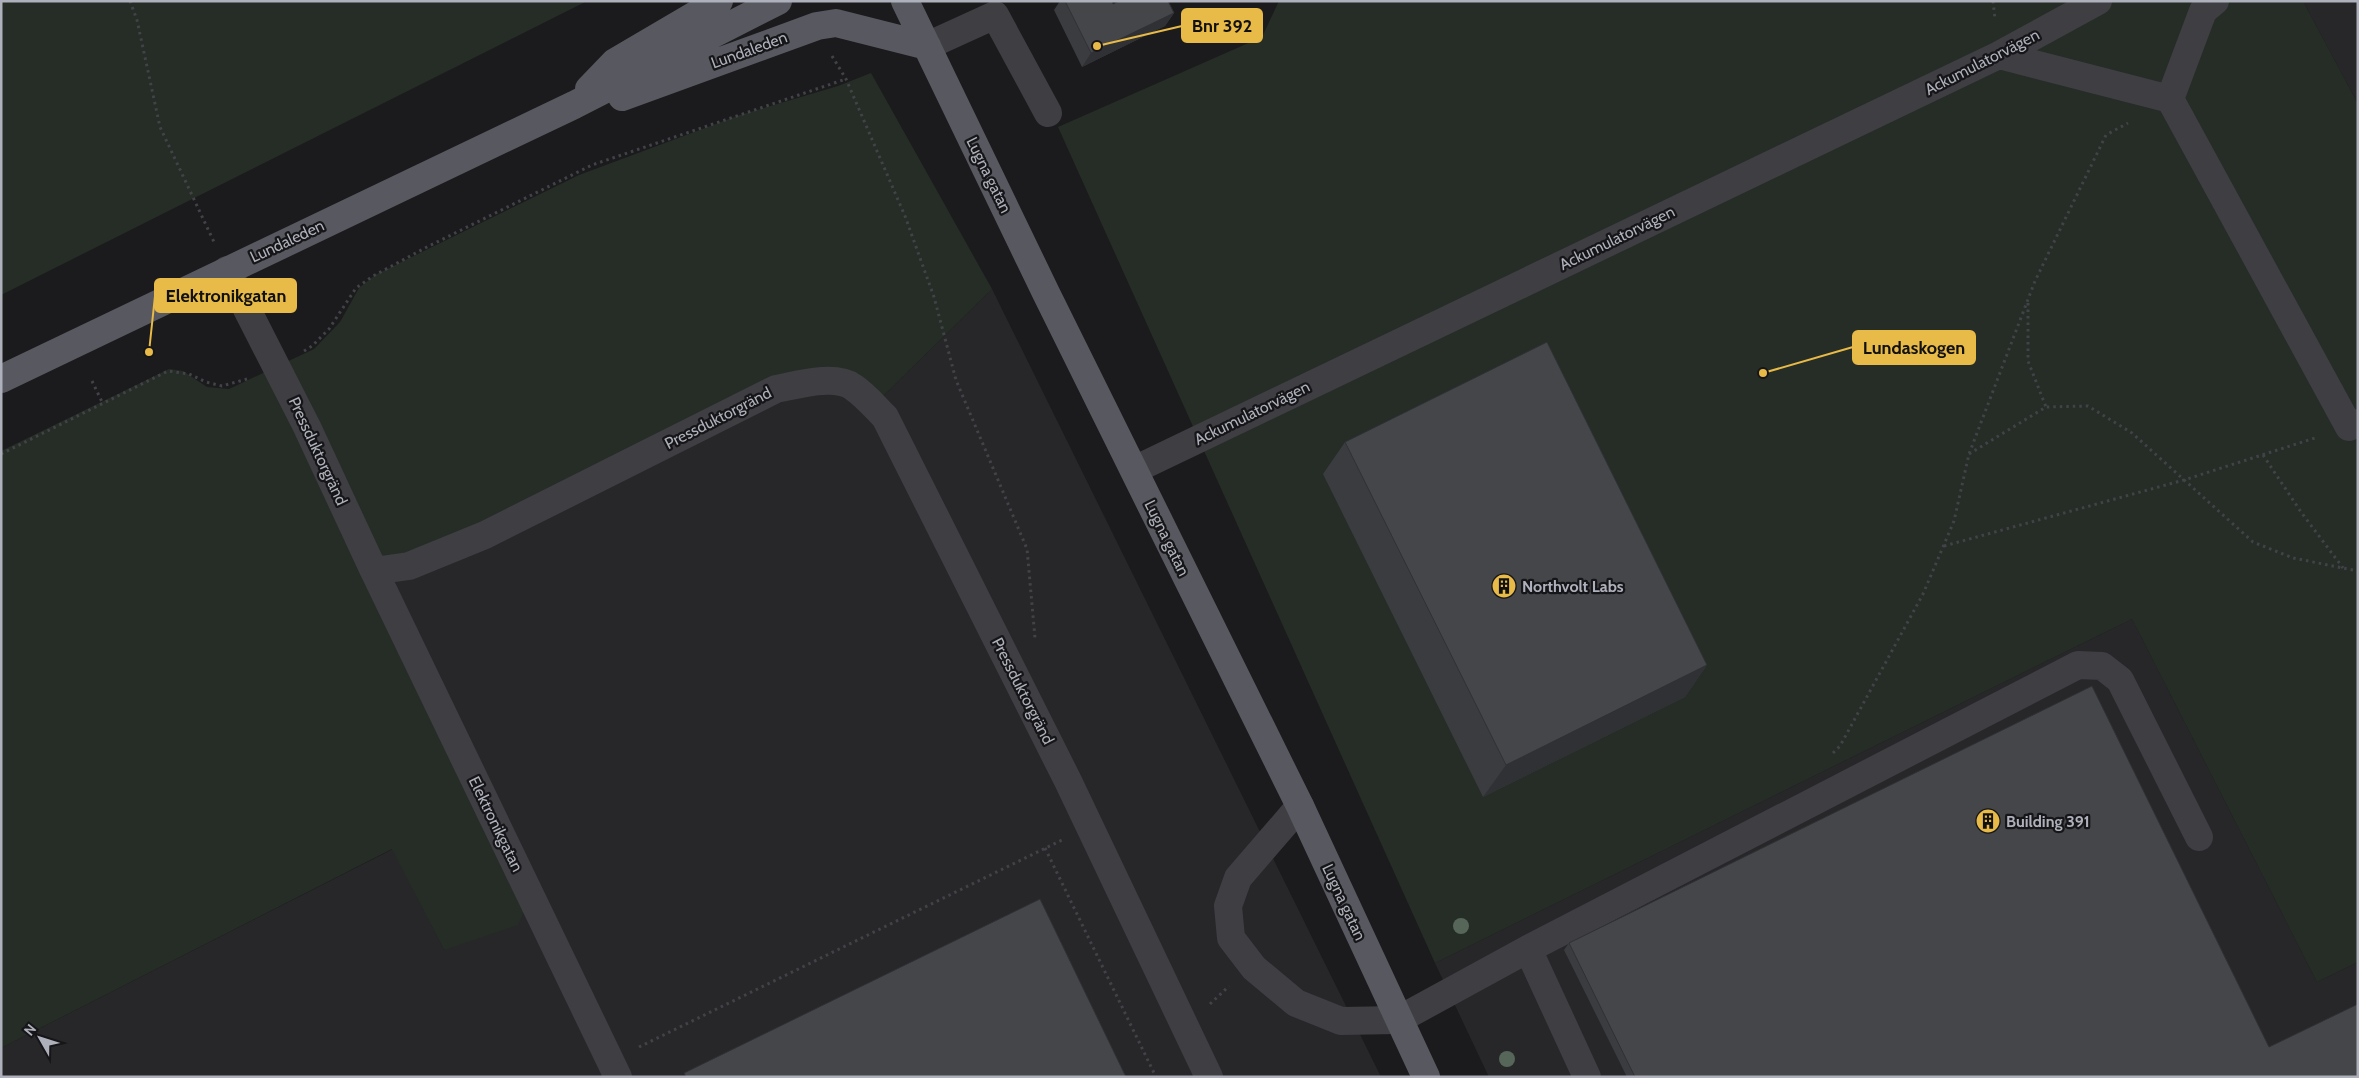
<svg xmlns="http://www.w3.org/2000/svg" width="2359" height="1078" font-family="Cabin,sans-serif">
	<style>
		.built { fill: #27272a }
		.green { fill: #252d26 }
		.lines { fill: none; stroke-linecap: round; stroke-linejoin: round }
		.path { stroke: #424348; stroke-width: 3; stroke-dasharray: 2.5 4; stroke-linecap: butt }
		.minor { stroke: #3e3e43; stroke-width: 28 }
		.major { stroke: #585960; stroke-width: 28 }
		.tree { fill: #566759 }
		.wall { fill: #3b3c40 }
		.shaded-wall { fill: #303134 }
		.building { fill: #45464a; stroke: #303134 }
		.labels { text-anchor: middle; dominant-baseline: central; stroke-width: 4.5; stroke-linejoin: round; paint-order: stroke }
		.street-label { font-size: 16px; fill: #aeb1bb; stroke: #161518 }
		.poi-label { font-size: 16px; font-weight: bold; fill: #aeb1bb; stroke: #161518; text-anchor: start }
		.leader { fill: none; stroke: #e8ba47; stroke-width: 2 }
		.callout-dot { fill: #e8ba47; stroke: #161518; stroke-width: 2 }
		.callout { fill: #e8ba47; stroke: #e8ba47; stroke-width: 2 }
		.callout-label { font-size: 18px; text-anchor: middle; font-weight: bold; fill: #111 }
	</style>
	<rect width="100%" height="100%" fill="#1b1b1d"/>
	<path class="built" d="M 2303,1 L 2358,1 L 2358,104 Z
		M 992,289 L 1381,1077 L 1,1077 L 1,1048 L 393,849 L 444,950 L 379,579 L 781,379 L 836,383 L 873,406 Z
		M 2132,619 L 2317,982 L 2358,962 L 2358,1077 L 1489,1077 L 1435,963 Z"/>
	<path class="green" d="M 1,1 L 587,1 L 1,295 Z
		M 1279,1 L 2303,1 L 2358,104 L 2358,962 L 2317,982 L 2132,619 L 1435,963 L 1058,127 L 1262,37 Z
		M 871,73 L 992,289 L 873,406 L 836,383 L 781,379 L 379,579 L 531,896 L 518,925 L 444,950 L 392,849 L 1,1048 L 1,451 L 169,369 L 183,371 L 207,387 L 229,389 L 314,349 L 340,322 L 359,288 L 375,275 L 579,175 L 740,115 L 838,86 Z"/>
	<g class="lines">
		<path class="path" d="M 130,1 L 137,20 L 160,127 L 214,242
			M 1993,1 L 1995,19
			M 832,56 L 846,79 L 905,216 L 934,297 L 956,380 L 1027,549 L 1035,638
			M 2028,303 L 2028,361 L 2046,407
			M 304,351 L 312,346 L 329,329 L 356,288 L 373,276 L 427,247 L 592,165 L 846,79
			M 92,381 L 103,404
			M 1,454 L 168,371 L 189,374 L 206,382 L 222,386 L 247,379
			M 1969,454 L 2046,407 L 2088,406 L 2132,433 L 2253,542 L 2293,558 L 2358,571
			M 2263,455 L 2301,512 L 2343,568
			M 1944,546 L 2184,480 L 2318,437
			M 1833,753 L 1840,746 L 1923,594 L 1954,521 L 1969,454 L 2035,281 L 2106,135 L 2128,123
			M 1045,848 L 1156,1077
			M 1210,1004 L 1229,986
			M 639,1047 L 1062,840"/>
		<path class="minor" d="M 927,46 L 995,15 L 1048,113
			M 1999,55 L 2170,99 L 2349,427 L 2358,423
			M 2170,99 L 2203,11 L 2215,1
			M 227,270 L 307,427 L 374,571 L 409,566 L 485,535 L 776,389 C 797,385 835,374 853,387 C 865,395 875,407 885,417 L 1068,781 L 1209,1077
			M 1134,470 L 1999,55 L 2098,1
			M 374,571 L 618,1077
			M 1300,806 L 1238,878 L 1228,906 L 1231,938 L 1254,968 L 1296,1003 L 1341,1021 L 1398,1020 L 1528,949 L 2078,665 L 2102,666 L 2120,680 L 2199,837
			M 1528,949 L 1587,1077"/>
		<path class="major" d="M 905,1 L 1046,293 L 1300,806 L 1426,1077
			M 589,89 L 615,62 L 719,1
			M 622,97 L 817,26 L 836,23 L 927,46
			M 1,379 L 574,105 L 778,1"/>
	</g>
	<g class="tree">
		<circle cx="1461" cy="926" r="8"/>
		<circle cx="1507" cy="1059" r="8"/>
	</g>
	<path class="wall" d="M 1060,1 L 1112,1 L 1113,4 L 1174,13 L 1165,26 L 1082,67 L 1054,10 Z
		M 1345,442 L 1707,665 L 1685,697 L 1483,797 L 1323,474 Z
		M 1569,943 L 2269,1047 L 2358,1077 L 1627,1077 L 1564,950 Z"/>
	<path class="shaded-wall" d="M 1174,13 L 1165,26 L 1082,67 L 1091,53 Z
		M 1707,665 L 1685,697 L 1483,797 L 1506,765 Z"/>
	<path class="building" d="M 1065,1 L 1112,1 L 1113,4 L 1119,1 L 1168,1 L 1174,13 L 1091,53 Z
		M 1547,342 L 1707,665 L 1506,765 L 1345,442 Z
		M 2092,686 L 2269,1047 L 2358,1004 L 2358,1077 L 1635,1077 L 1569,943 Z
		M 1040,899 L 1126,1077 L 686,1077 L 684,1073 Z"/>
	<defs>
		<symbol id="building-disc" viewBox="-11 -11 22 22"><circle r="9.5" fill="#e8ba47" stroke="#161518"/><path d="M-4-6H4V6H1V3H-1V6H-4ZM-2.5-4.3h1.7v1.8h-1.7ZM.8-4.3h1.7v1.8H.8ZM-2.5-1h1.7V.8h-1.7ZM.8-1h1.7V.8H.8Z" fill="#111"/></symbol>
	</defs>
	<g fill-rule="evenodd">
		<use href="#building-disc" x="1490" y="572" width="28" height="28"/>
		<use href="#building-disc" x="1974" y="807" width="28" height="28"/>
	</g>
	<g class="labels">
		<g class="street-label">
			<text transform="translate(749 50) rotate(-20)">Lundaleden</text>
			<text transform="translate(1982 62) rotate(-27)">Ackumulatorvägen</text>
			<text transform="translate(989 175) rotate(64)">Lugna gatan</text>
			<text transform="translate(1617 238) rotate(-26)">Ackumulatorvägen</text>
			<text transform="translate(287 241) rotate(-25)">Lundaleden</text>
			<text transform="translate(1252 413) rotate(-26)">Ackumulatorvägen</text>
			<text transform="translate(718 418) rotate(-27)">Pressduktorgränd</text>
			<text transform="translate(318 451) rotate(65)">Pressduktorgränd</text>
			<text transform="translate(1167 538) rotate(64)">Lugna gatan</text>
			<text transform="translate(1023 691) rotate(63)">Pressduktorgränd</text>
			<text transform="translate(496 824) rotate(64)">Elektronikgatan</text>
			<text transform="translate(1344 902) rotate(65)">Lugna gatan</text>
		</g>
		<g class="poi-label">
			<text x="1522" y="586">Northvolt Labs</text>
			<text x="2006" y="821">Building 391</text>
		</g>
	</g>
	<path class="leader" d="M1097 46L1182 26M149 352L155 296M1763 373L1853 347"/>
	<g class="callout-dot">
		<circle cx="1097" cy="46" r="5"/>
		<circle cx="149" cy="352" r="5"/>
		<circle cx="1763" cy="373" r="5"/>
	</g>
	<g class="callout">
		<rect x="1182" y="9" width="80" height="33" rx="5"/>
		<rect x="155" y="279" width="141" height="33" rx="5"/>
		<rect x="1853" y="331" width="122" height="33" rx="5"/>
	</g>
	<g class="callout-label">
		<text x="1222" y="32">Bnr 392</text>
		<text x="226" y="302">Elektronikgatan</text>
		<text x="1914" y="354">Lundaskogen</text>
	</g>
	<rect width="2359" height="1078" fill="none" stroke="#aeb1bb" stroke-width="5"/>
	<g transform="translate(40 1038) rotate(309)" stroke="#161518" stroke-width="4" paint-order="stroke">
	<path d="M0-4L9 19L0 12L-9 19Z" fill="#aeb1bb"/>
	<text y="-8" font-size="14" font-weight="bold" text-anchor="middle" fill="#aeb1bb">N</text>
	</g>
</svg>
